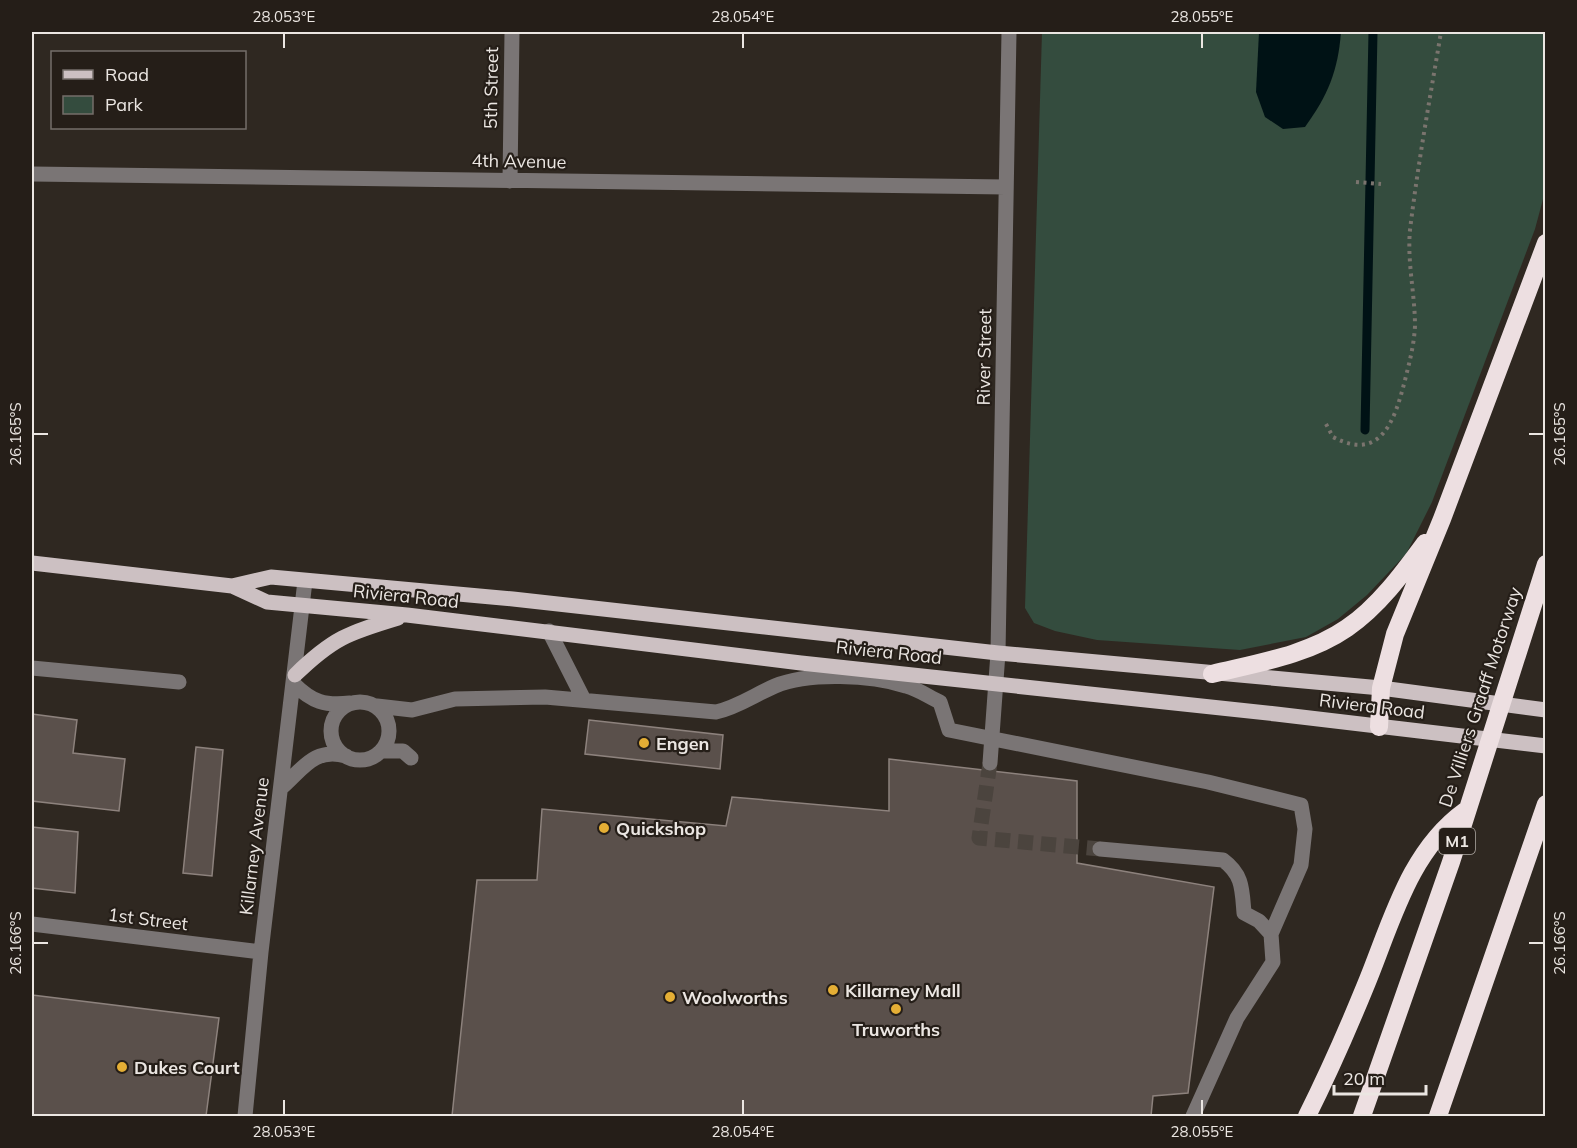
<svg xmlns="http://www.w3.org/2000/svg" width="1577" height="1148" font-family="Mulish,sans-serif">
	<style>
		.green { fill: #344c3e }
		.water { fill: #001215 }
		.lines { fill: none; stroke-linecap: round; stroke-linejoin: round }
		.stream { stroke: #001215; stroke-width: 9 }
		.building { fill: #5a504b; stroke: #8d827d; stroke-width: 1.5 }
		.minor-tunnel { stroke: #4b443e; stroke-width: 15; stroke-dasharray: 15 8; stroke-linecap: butt }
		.path { stroke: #7a746e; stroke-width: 4; stroke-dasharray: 3 4.5; stroke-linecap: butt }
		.minor { stroke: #7a7575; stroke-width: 15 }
		.major { stroke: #ccc0c2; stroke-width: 15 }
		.highway { stroke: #eddfe1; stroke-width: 18 }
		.ticks { fill: none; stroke: #ebe6e2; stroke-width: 2 }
		.poi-dot { fill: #e4ae35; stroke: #251e18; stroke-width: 2 }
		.labels { text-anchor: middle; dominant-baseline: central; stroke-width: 4.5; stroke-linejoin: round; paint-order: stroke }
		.shield { fill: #251e18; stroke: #b0aaa5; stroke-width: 1.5 }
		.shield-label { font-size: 16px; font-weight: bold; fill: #ebe6e2 }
		.street-label { font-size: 18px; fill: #ebe6e2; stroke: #251e18 }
		.poi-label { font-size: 18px; font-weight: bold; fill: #ebe6e2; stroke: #251e18; text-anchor: start }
		.neatline { fill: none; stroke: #ebe6e2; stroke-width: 2 }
		.ticks-label { font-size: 15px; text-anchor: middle; fill: #ebe6e2 }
	</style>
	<rect width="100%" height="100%" fill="#2f2821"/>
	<path class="green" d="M 1042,32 L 1545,32 L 1546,188 L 1535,229 L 1432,502 L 1406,554 L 1367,595 L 1338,619 L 1306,637 L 1240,650 L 1097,640 L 1055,631 L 1034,623 L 1025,608 Z"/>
	<path class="water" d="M 1259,32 L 1341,32 C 1338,71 1328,95 1305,127 L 1283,129 L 1265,117 L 1256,92 Z"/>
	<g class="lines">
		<path class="stream" d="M 1365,430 L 1373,32"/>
	</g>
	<path class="building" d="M 32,714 L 77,720 L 73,753 L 125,759 L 119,811 L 32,801 Z
		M 589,720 L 723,735 L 720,769 L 585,754 Z
		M 196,747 L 223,750 L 212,876 L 183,873 Z
		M 889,759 L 1077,781 L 1077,863 L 1214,887 L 1188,1093 L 1153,1096 L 1151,1116 L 452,1116 L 477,880 L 537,880 L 542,809 L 726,826 L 732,797 L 889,811 Z
		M 32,827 L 78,832 L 75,893 L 32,888 Z
		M 32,995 L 219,1018 L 206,1116 L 32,1116 Z"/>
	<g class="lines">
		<path class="minor-tunnel" d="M 990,763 L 979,838 L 1100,849"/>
		<path class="path" d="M 1356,182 L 1381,184
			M 1326,424 L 1333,437 C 1380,462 1394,422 1404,384 C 1409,364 1414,346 1415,326 C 1415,294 1407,262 1410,230 C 1418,163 1430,98 1441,32"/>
		<path class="minor" d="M 32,174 L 1006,187
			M 510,181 L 512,32
			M 549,631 L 584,700
			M 32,668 L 179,682
			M 294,684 C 312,702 325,706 350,703
			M331 731a29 29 0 1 1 58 0a29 29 0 1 1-58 0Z
			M 377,706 L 412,710 L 455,699 L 545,697 L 716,712 C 738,707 754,695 775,686 C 809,672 871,675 906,686 C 918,689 929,697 940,702 L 949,730 L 1208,782 L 1301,805 L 1305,829 L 1301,865 L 1271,934 L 1273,962 L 1237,1018 L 1193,1116
			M 381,751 L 403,751 L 411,758
			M 990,763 L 998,653 L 1009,32
			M 281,788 C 303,769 314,747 346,756
			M 1100,849 L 1223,860 C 1243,875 1242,889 1244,913 L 1259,921 L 1271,934
			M 32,924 L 261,952
			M 245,1116 L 261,952 L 305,581"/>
		<path class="major" d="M 32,563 L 232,586 L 271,577 L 513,599 L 998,653 L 1381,688 L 1546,710
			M 232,586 L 267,602 L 407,615 L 801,663 L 1276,714 L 1546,746
			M 295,675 C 333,638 348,633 398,618"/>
		<path class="highway" d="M 1212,674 C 1257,663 1308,655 1347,628 C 1378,607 1403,573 1425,543
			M 1379,727 L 1381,688 L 1395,634 L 1442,519 L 1546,243
			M 1307,1116 C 1328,1074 1347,1031 1365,987 C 1391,925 1408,852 1465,811
			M 1362,1116 L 1451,862 L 1546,564
			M 1438,1116 L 1546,804"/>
	</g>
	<path class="ticks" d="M 284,33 L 284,48M 743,33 L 743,48M 1202,33 L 1202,48M 33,434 L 48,434M 1529,434 L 1544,434M 33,943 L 48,943M 1529,943 L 1544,943M 284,1100 L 284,1115M 743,1100 L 743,1115M 1202,1100 L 1202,1115"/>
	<g class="poi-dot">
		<circle cx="644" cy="743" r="6"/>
		<circle cx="604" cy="828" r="6"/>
		<circle cx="833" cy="990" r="6"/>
		<circle cx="670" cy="997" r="6"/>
		<circle cx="896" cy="1009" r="6"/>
		<circle cx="122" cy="1067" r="6"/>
	</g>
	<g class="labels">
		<rect class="shield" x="1439" y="828" width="36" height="26" rx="4.5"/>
		<g class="shield-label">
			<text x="1457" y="841">M1</text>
		</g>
		<g class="street-label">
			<text transform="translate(491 88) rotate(-89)">5th Street</text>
			<text transform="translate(519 161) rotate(1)">4th Avenue</text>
			<text transform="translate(984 357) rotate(-89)">River Street</text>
			<text transform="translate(406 596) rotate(6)">Riviera Road</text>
			<text transform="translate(889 652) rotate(6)">Riviera Road</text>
			<text transform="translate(1480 697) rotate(-72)">De Villiers Graaff Motorway</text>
			<text transform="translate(1372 706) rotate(7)">Riviera Road</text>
			<text transform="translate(254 846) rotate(-83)">Killarney Avenue</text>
			<text transform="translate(148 919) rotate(7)">1st Street</text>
		</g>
		<g class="poi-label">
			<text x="656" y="743">Engen</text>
			<text x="616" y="828">Quickshop</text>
			<text x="845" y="990">Killarney Mall</text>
			<text x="682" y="997">Woolworths</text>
			<text x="896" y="1029" text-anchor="middle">Truworths</text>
			<text x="134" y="1067">Dukes Court</text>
		</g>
	</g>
	<rect width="1577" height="1148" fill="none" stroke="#251e18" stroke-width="66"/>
	<rect x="51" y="51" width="195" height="78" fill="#251e18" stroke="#746e69" stroke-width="1.5"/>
	<rect x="63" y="70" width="30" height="9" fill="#ccc0c2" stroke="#746e69" stroke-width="1.5"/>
	<text x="105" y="81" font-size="18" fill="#ebe6e2">Road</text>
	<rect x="63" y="96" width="30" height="18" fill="#344c3e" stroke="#746e69" stroke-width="1.5"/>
	<text x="105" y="111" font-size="18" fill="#ebe6e2">Park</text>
	<path d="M1334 1085v9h92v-9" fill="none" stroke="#ebe6e2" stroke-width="3"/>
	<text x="1343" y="1085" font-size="18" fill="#ebe6e2" stroke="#251e18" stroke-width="4.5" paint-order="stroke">20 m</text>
	<rect x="33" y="33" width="1511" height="1082" class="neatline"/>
	<g class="ticks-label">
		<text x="284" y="22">28.053°E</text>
		<text x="743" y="22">28.054°E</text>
		<text x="1202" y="22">28.055°E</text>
		<text transform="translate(16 434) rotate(-90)" y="5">26.165°S</text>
		<text transform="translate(1560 434) rotate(-90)" y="5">26.165°S</text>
		<text transform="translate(16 943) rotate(-90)" y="5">26.166°S</text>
		<text transform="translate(1560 943) rotate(-90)" y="5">26.166°S</text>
		<text x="284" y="1137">28.053°E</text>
		<text x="743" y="1137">28.054°E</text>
		<text x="1202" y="1137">28.055°E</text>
	</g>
</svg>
